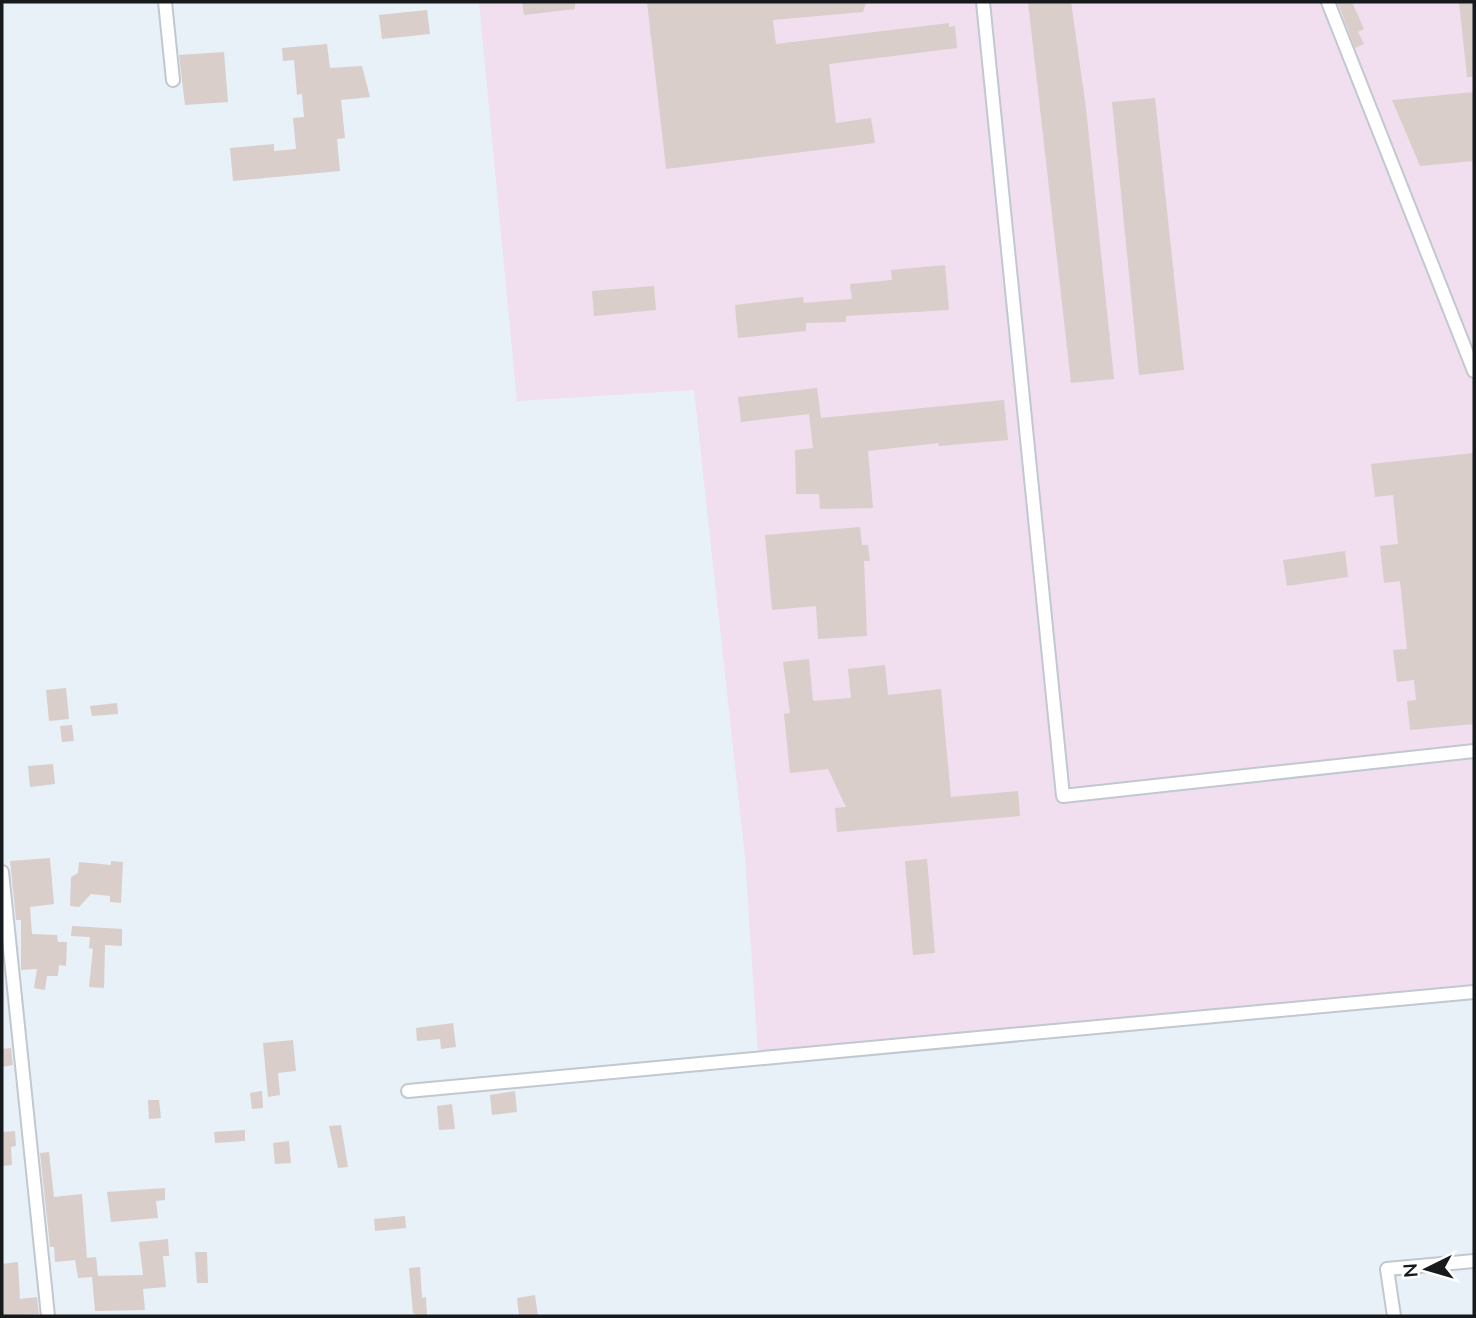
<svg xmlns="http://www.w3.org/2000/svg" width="1476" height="1318" font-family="Mulish,sans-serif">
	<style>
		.industrial { fill: #f1deef }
		.building { fill: #d9cec9 }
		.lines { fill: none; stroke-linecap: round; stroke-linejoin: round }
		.street-casing { stroke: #c1c8d0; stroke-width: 16 }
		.street { stroke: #fff; stroke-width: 12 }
	</style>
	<rect width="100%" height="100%" fill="#e8f0f8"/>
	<path class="industrial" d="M 479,2 L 1474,2 L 1474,985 L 758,1054 L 745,857 L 694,390 L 517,401 Z"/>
	<path class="building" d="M 522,2 L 575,2 L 575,9 L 524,15 Z
		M 647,2 L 866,2 L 863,12 L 773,20 L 776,44 L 949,23 L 949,27 L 955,26 L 957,48 L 829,64 L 836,123 L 871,118 L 875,143 L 666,169 Z
		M 1028,2 L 1071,2 L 1086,108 L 1114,379 L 1071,383 Z
		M 1352,2 L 1364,29 L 1358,32 L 1364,44 L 1355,48 L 1338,3 Z
		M 1459,2 L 1474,2 L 1474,77 L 1467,77 Z
		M 427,10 L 430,34 L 382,39 L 379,15 Z
		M 327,44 L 330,68 L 362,66 L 370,97 L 341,100 L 345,138 L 337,139 L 340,171 L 233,181 L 230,148 L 274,144 L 274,151 L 296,149 L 293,118 L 304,117 L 302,94 L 297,95 L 294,60 L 283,61 L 282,48 Z
		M 224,52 L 228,102 L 185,105 L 179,55 Z
		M 1474,92 L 1474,161 L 1420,166 L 1392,100 Z
		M 1155,98 L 1184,370 L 1139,375 L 1112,102 Z
		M 945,265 L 949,310 L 846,316 L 846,322 L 806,323 L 806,331 L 738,338 L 735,305 L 803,297 L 804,303 L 852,299 L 850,284 L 892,280 L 891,270 Z
		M 654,286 L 656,310 L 594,316 L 592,291 Z
		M 817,388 L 821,418 L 1004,400 L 1008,440 L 939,446 L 938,443 L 868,451 L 873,508 L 820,509 L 819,494 L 796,494 L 795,450 L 813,448 L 809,414 L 741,422 L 738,397 Z
		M 1474,453 L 1474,724 L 1410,730 L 1407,701 L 1416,700 L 1414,680 L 1397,682 L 1393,650 L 1407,649 L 1400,581 L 1384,583 L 1380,546 L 1398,544 L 1393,495 L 1375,497 L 1371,464 Z
		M 860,527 L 862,545 L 868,545 L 870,561 L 864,561 L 867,636 L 818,639 L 816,606 L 772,610 L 765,535 Z
		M 1345,551 L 1348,577 L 1287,586 L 1283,560 Z
		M 809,659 L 813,701 L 851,698 L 848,669 L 885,665 L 888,695 L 941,689 L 951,797 L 1018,791 L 1020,816 L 837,832 L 835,808 L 846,807 L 828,769 L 790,773 L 784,714 L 790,713 L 783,662 Z
		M 66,688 L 69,719 L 49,721 L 46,690 Z
		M 117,703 L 118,714 L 92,716 L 90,706 Z
		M 72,725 L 74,741 L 62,742 L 60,726 Z
		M 53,764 L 55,784 L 30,787 L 28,766 Z
		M 50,858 L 54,904 L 30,907 L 32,934 L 57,935 L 58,942 L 67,942 L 66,966 L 59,965 L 58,976 L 47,976 L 45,990 L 34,988 L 37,969 L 21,970 L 21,920 L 16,920 L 10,861 Z
		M 927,859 L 935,953 L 913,955 L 905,861 Z
		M 111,861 L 123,862 L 121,903 L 110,902 L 110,896 L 91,894 L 79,907 L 70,906 L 71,877 L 78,873 L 79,862 L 111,865 Z
		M 72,926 L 122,929 L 122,946 L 105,945 L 104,988 L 89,987 L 93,949 L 89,948 L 90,937 L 71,936 Z
		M 453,1023 L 456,1047 L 441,1049 L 440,1039 L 417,1041 L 416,1028 Z
		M 293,1040 L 296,1071 L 278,1073 L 280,1095 L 268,1097 L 263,1043 Z
		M 11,1048 L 13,1065 L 2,1067 L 2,1049 Z
		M 262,1091 L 263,1108 L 252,1109 L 250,1093 Z
		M 515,1091 L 517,1112 L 492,1115 L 490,1095 Z
		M 148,1100 L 159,1100 L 161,1118 L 149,1119 Z
		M 452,1104 L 455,1129 L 439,1130 L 437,1106 Z
		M 341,1125 L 348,1167 L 338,1168 L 329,1126 Z
		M 245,1130 L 245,1141 L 215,1143 L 214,1132 Z
		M 15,1131 L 16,1146 L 11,1147 L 12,1165 L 2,1166 L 2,1132 Z
		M 289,1141 L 291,1163 L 275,1164 L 273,1143 Z
		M 49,1152 L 54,1197 L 82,1194 L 87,1258 L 96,1257 L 98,1276 L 94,1276 L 143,1275 L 139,1242 L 168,1239 L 169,1256 L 163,1256 L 166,1287 L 143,1289 L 145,1310 L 95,1311 L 92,1277 L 78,1278 L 75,1260 L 55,1262 L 54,1247 L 50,1247 L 40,1153 Z
		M 165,1188 L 165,1200 L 156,1201 L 158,1218 L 111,1222 L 107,1192 Z
		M 405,1216 L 406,1228 L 375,1231 L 374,1219 Z
		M 195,1252 L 207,1252 L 208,1283 L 197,1283 Z
		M 18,1262 L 20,1299 L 37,1297 L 39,1314 L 2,1316 L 2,1264 Z
		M 420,1267 L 422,1298 L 426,1297 L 427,1315 L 416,1315 L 413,1313 L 409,1268 Z
		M 535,1295 L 538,1316 L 519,1316 L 517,1298 Z"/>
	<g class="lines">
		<defs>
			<path id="street" d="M 165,2 L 173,80
				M 983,2 L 1063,796 L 1474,751
				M 1328,2 L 1474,371
				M 2,872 L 48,1316
				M 408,1091 L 1474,992
				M 1394,1316 L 1387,1269 L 1474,1261"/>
		</defs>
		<use href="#street" class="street-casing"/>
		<use href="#street" class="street"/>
	</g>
	<rect width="1476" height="1318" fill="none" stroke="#171a1d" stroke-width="7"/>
	<g transform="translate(1427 1269) rotate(265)" stroke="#ffffff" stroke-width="5" paint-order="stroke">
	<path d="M0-5L12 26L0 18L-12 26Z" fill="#171a1d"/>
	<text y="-10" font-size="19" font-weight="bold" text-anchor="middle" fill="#171a1d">N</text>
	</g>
</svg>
